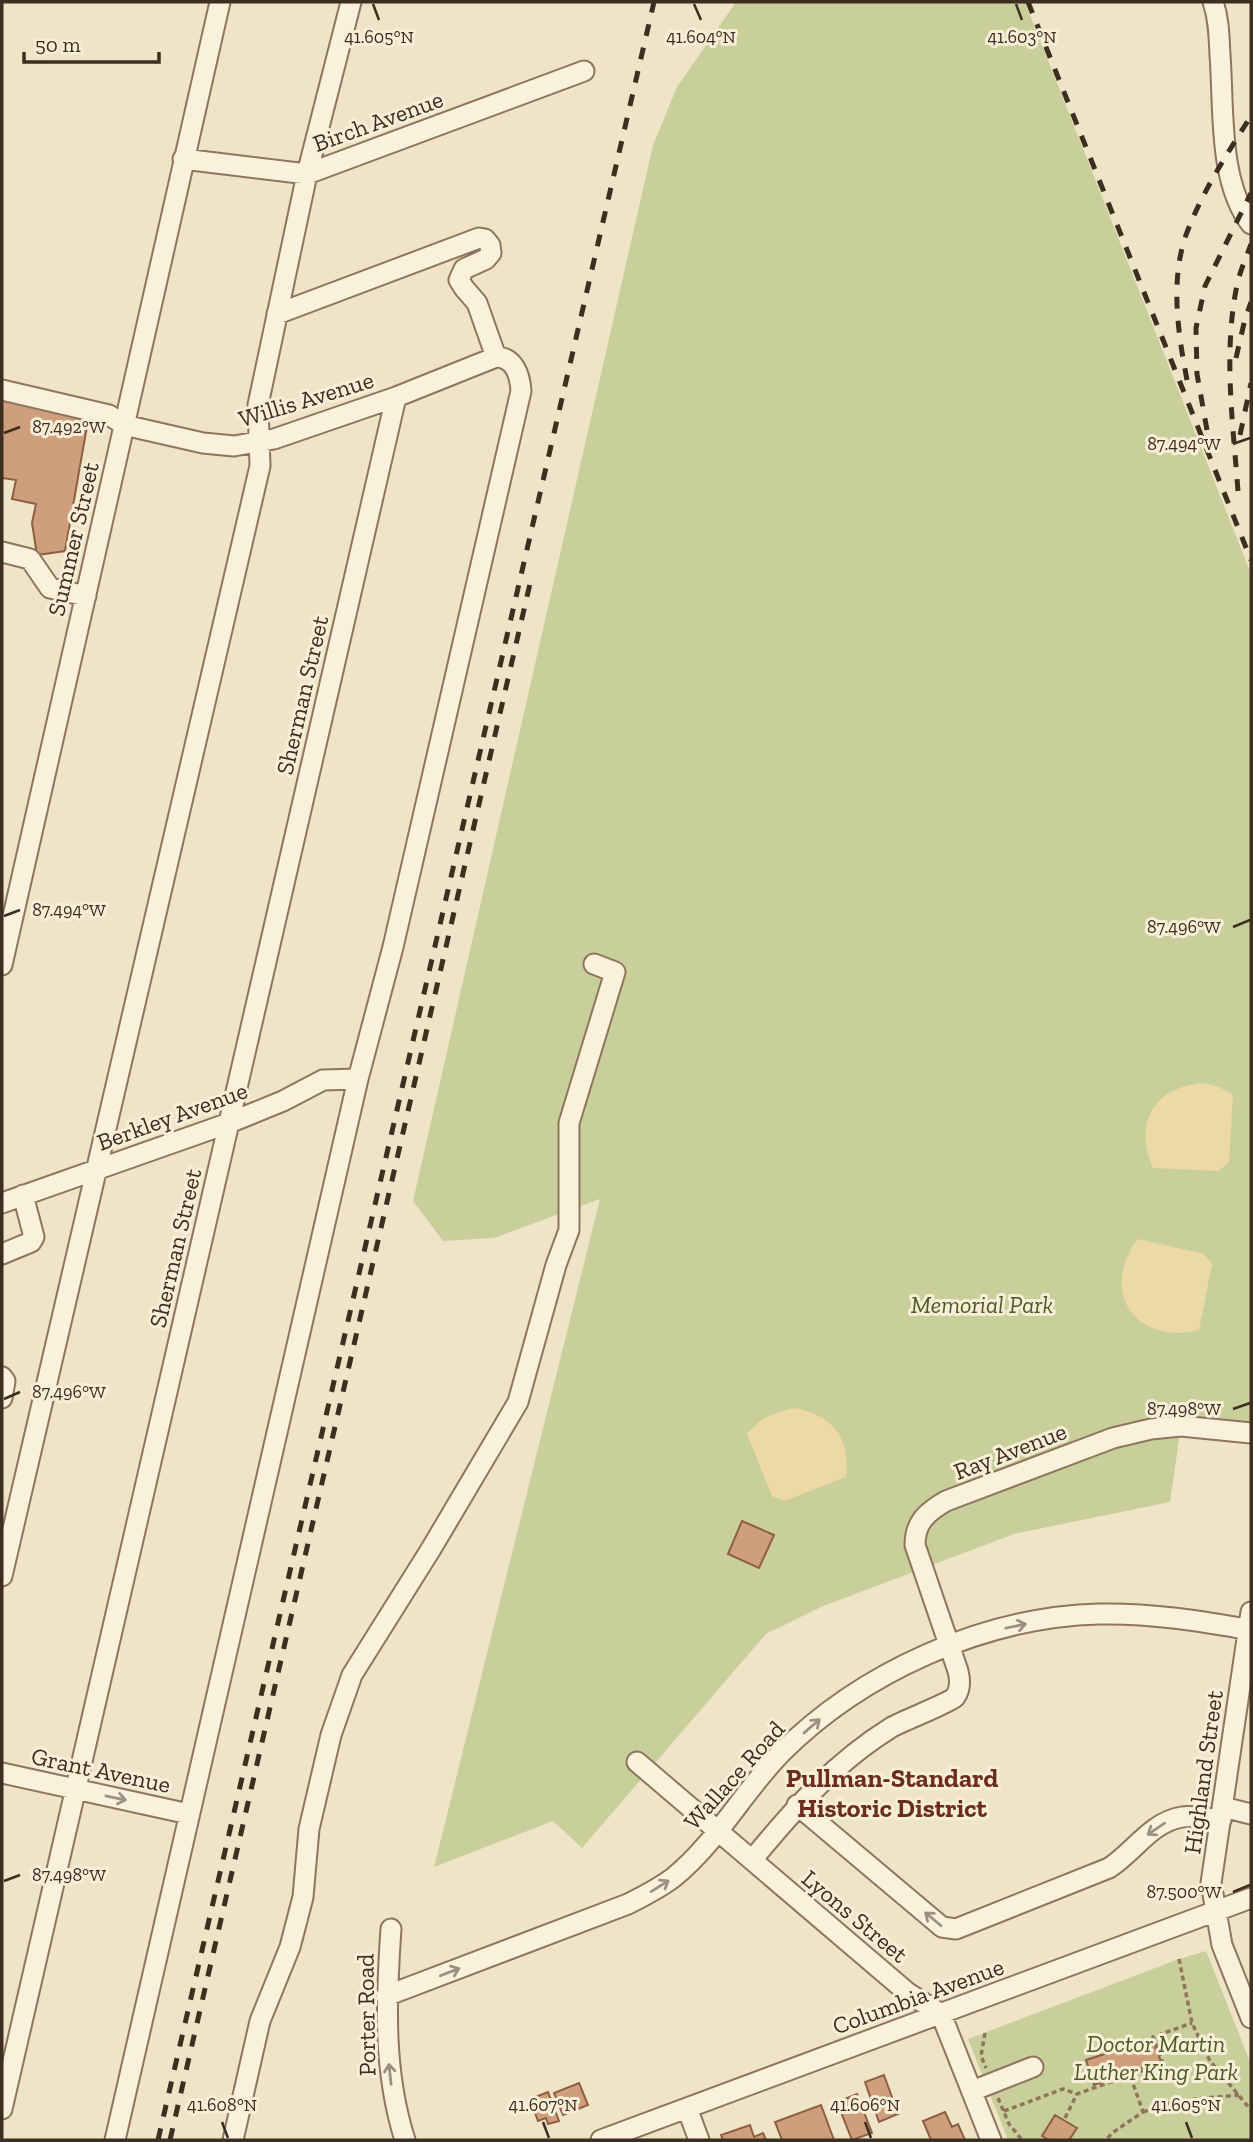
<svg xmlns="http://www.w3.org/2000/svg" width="1253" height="2142" font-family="'Zilla Slab',serif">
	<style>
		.green { fill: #c9cf9b }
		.sand { fill: #ecd9a5 }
		.building { fill: #cf9f7d; stroke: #8d5f41; stroke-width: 2 }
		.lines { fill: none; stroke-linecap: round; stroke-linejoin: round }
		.minor-casing { stroke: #8d765c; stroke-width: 23 }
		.path { stroke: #8d765c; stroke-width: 3.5; stroke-dasharray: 5 3.5; stroke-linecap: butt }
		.minor { stroke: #faf1dc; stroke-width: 19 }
		.rail { stroke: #3d2e20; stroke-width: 5; stroke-dasharray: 12 12; stroke-linecap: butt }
		.oneway { stroke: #9c907e }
		.ticks { fill: none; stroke: #3d2e20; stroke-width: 2.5 }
		.labels { text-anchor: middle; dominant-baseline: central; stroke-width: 6; stroke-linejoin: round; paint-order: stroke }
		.street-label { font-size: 24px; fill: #3d2e20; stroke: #f7eed8 }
		.park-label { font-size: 24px; font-style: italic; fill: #4d5a26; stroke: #f7eed8 }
		.neighbourhood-label { font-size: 26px; font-weight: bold; fill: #6b2e1e; stroke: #f7eed8 }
		.ticks-label { font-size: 18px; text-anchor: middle; fill: #3d2e20; stroke: #f7eed8; stroke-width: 6; stroke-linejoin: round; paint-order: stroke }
	</style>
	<rect width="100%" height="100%" fill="#f0e4c8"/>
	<path class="green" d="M 736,2 L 1025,2 L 1251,574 L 1251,1433 L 1181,1426 L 1170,1502 L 1014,1534 L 821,1607 L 766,1634 L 582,1848 L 553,1821 L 434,1867 L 600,1199 L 494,1238 L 443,1241 L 413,1201 L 653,145 L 677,87 Z
		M 1206,1951 L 1251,2064 L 1251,2140 L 1008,2140 L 968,2039 L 1179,1959 Z"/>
	<path class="sand" d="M 1203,1083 L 1219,1087 L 1233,1095 L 1229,1162 L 1219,1171 L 1153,1168 C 1134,1123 1153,1087 1203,1083 Z
		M 1138,1239 L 1204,1254 L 1212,1264 L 1199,1330 C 1136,1346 1098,1291 1138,1239 Z
		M 795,1408 C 833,1416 850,1437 846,1477 L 784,1501 L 772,1496 L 747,1434 C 761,1418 773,1412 795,1408 Z"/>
	<path class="building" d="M 2,399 L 89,415 L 65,551 L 37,555 L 32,523 L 36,504 L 12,499 L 16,480 L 2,478 Z
		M 742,1521 L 774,1535 L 759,1568 L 728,1554 Z
		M 1152,2039 L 1161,2061 L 1094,2085 L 1086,2060 Z
		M 884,2075 L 898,2114 L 879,2122 L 865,2082 Z
		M 579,2083 L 588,2105 L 563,2115 L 554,2093 Z
		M 548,2092 L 559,2121 L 548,2124 L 546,2118 L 538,2121 L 530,2099 Z
		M 857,2094 L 872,2133 L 852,2140 L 837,2102 Z
		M 821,2105 L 834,2140 L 782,2140 L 775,2122 Z
		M 945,2112 L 952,2127 L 958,2124 L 965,2140 L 931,2140 L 923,2121 Z
		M 1055,2115 L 1077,2128 L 1069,2140 L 1049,2140 L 1042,2136 Z
		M 750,2125 L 754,2137 L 763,2133 L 766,2140 L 723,2140 L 721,2135 Z"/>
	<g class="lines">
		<defs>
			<path id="minor" d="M 1213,2 C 1219,19 1219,37 1220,55 C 1224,106 1218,182 1251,224
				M 183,159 L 307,174 L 584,71
				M 277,314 L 479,238 L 485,239 L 490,245 L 491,253 L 486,259 L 464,269 L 459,280 L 464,288 L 477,303 L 496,357
				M 2,390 L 109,415 L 124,425 L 203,443 L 234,446 L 274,439 L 396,397 L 496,357 C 514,357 520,375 521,391 L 393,947 L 358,1079 L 115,2140
				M 2,552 L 30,559 L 50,588 L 86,596
				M 2,965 L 220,2
				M 2,1203 L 229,1123 L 283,1101 L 323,1080 L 358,1079
				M 2,1254 L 31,1242 L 34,1237 L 23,1195
				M 2,1377 L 5,1381 L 2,1398
				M 2,1576 L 260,466 L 258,405 L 307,174 L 351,2
				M 1251,1612 L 1211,1883 L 1222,1945 L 1251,2018
				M 637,1762 L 908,1993 L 941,2014 L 991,2140
				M 2,1773 L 189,1814
				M 797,1805 L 942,1927 L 956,1929 L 1109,1868 C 1134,1852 1151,1822 1182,1817 C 1194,1815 1208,1819 1221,1820
				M 1223,1807 L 1251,1814
				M 752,1860 C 795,1808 834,1763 892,1727 C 905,1720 949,1703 955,1697 C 961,1689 960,1679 958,1671 L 915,1545 C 915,1522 927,1512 946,1501 L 1113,1438 L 1151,1429 L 1181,1426 L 1251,1433
				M 391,1929 C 386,2001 383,2071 405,2140
				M 386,1996 L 628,1904 C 644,1896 660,1888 674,1877 C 716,1843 743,1792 781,1753 C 862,1672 984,1617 1099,1614 C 1151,1613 1201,1621 1251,1630
				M 972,2091 L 1033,2067
				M 687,2108 L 699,2140
				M 2,2109 L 396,397
				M 233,2140 L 260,2021 L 290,1947 L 303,1897 L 309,1829 L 331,1735 L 352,1675 L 431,1549 L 518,1402 L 556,1265 L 569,1230 L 569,1123 L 615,972 L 594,964
				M 601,2140 L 1251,1898"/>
		</defs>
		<use href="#minor" class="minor-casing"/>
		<path class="path" d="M 1179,1959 L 1192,2023 L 1210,2061 L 1251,2110
			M 985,2033 L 981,2056 L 986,2068
			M 1130,2075 L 1163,2063 L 1153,2037 L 1192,2023
			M 998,2098 L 1009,2124 L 1022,2140
			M 1004,2111 L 1063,2089 L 1077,2094
			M 1143,2112 L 1175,2101 L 1239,2095
			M 1065,2118 L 1077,2094 L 1130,2075 L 1143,2112 L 1112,2133 L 1106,2140"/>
		<use href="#minor" class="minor"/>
		<path class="rail" d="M 1028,2 L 1251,560
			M 1236,358 L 1245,319 L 1251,302
			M 1187,380 C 1178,333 1170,281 1186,235 C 1202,192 1227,154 1251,116
			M 1207,430 L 1197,374 L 1196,328 L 1205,286 L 1251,193
			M 1240,435 L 1251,383
			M 1238,491 C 1233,423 1223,353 1237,285 C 1240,271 1246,258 1251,244
			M 158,2140 L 654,2
			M 170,2140 L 532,575"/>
	</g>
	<defs><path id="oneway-shaft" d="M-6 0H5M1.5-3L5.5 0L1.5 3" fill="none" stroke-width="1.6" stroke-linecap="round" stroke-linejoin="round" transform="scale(1.75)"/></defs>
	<g class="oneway">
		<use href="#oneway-shaft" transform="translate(1016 1626) rotate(-12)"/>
		<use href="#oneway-shaft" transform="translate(812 1726) rotate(-41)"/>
		<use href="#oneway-shaft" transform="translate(116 1798) rotate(12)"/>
		<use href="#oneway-shaft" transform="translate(1156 1829) rotate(146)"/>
		<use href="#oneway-shaft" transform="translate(660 1886) rotate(-32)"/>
		<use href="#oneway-shaft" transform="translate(933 1919) rotate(-140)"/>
		<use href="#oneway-shaft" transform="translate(450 1972) rotate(-21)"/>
		<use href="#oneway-shaft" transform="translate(390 2074) rotate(-96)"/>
	</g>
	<path class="ticks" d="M 373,4 L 379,20M 694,4 L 701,20M 1016,4 L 1022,20M 4,433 L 20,427M 1233,444 L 1250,438M 4,916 L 20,910M 1233,927 L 1250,920M 4,1399 L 20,1392M 1233,1409 L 1250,1403M 4,1881 L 20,1875M 1233,1892 L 1250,1885M 222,2122 L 228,2138M 543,2122 L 549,2138M 865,2122 L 871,2138M 1186,2122 L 1192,2138"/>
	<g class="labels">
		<g class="street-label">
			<text transform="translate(378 121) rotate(-20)">Birch Avenue</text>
			<text transform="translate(306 399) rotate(-17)">Willis Avenue</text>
			<text transform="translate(73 539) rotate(-77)">Summer Street</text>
			<text transform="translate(302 695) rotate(-77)">Sherman Street</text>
			<text transform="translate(172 1116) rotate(-20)">Berkley Avenue</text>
			<text transform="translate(175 1248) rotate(-77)">Sherman Street</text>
			<text transform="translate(1010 1451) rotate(-21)">Ray Avenue</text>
			<text transform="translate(101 1770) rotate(12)">Grant Avenue</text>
			<text transform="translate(1203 1772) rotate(-82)">Highland Street</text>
			<text transform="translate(734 1775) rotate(-48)">Wallace Road</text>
			<text transform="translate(855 1916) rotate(40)">Lyons Street</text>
			<text transform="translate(918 1996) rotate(-20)">Columbia Avenue</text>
			<text transform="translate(366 2015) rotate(-91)">Porter Road</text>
		</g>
		<g class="park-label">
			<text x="982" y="1304">Memorial Park</text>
			<text x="1156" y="2043">Doctor Martin<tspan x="1156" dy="28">Luther King Park</tspan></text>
		</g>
		<g class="neighbourhood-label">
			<text x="892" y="1778">Pullman-Standard<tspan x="892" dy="30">Historic District</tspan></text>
		</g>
	</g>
	<g class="ticks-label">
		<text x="379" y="43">41.605°N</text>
		<text x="701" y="43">41.604°N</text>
		<text x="1022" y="43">41.603°N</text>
		<text x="69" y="433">87.492°W</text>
		<text x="1184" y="450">87.494°W</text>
		<text x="69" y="916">87.494°W</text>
		<text x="1184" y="933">87.496°W</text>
		<text x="69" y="1398">87.496°W</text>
		<text x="1184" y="1415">87.498°W</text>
		<text x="69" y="1881">87.498°W</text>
		<text x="1184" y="1898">87.500°W</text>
		<text x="222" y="2111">41.608°N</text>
		<text x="543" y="2111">41.607°N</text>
		<text x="865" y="2111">41.606°N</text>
		<text x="1186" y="2111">41.605°N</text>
	</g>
	<rect width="1253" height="2142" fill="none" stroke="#3d2e20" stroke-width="7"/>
	<path d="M24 52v10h135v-10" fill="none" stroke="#3d2e20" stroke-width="3.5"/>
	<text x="35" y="52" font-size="21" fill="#3d2e20" stroke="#f7eed8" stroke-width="5" paint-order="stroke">50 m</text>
</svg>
